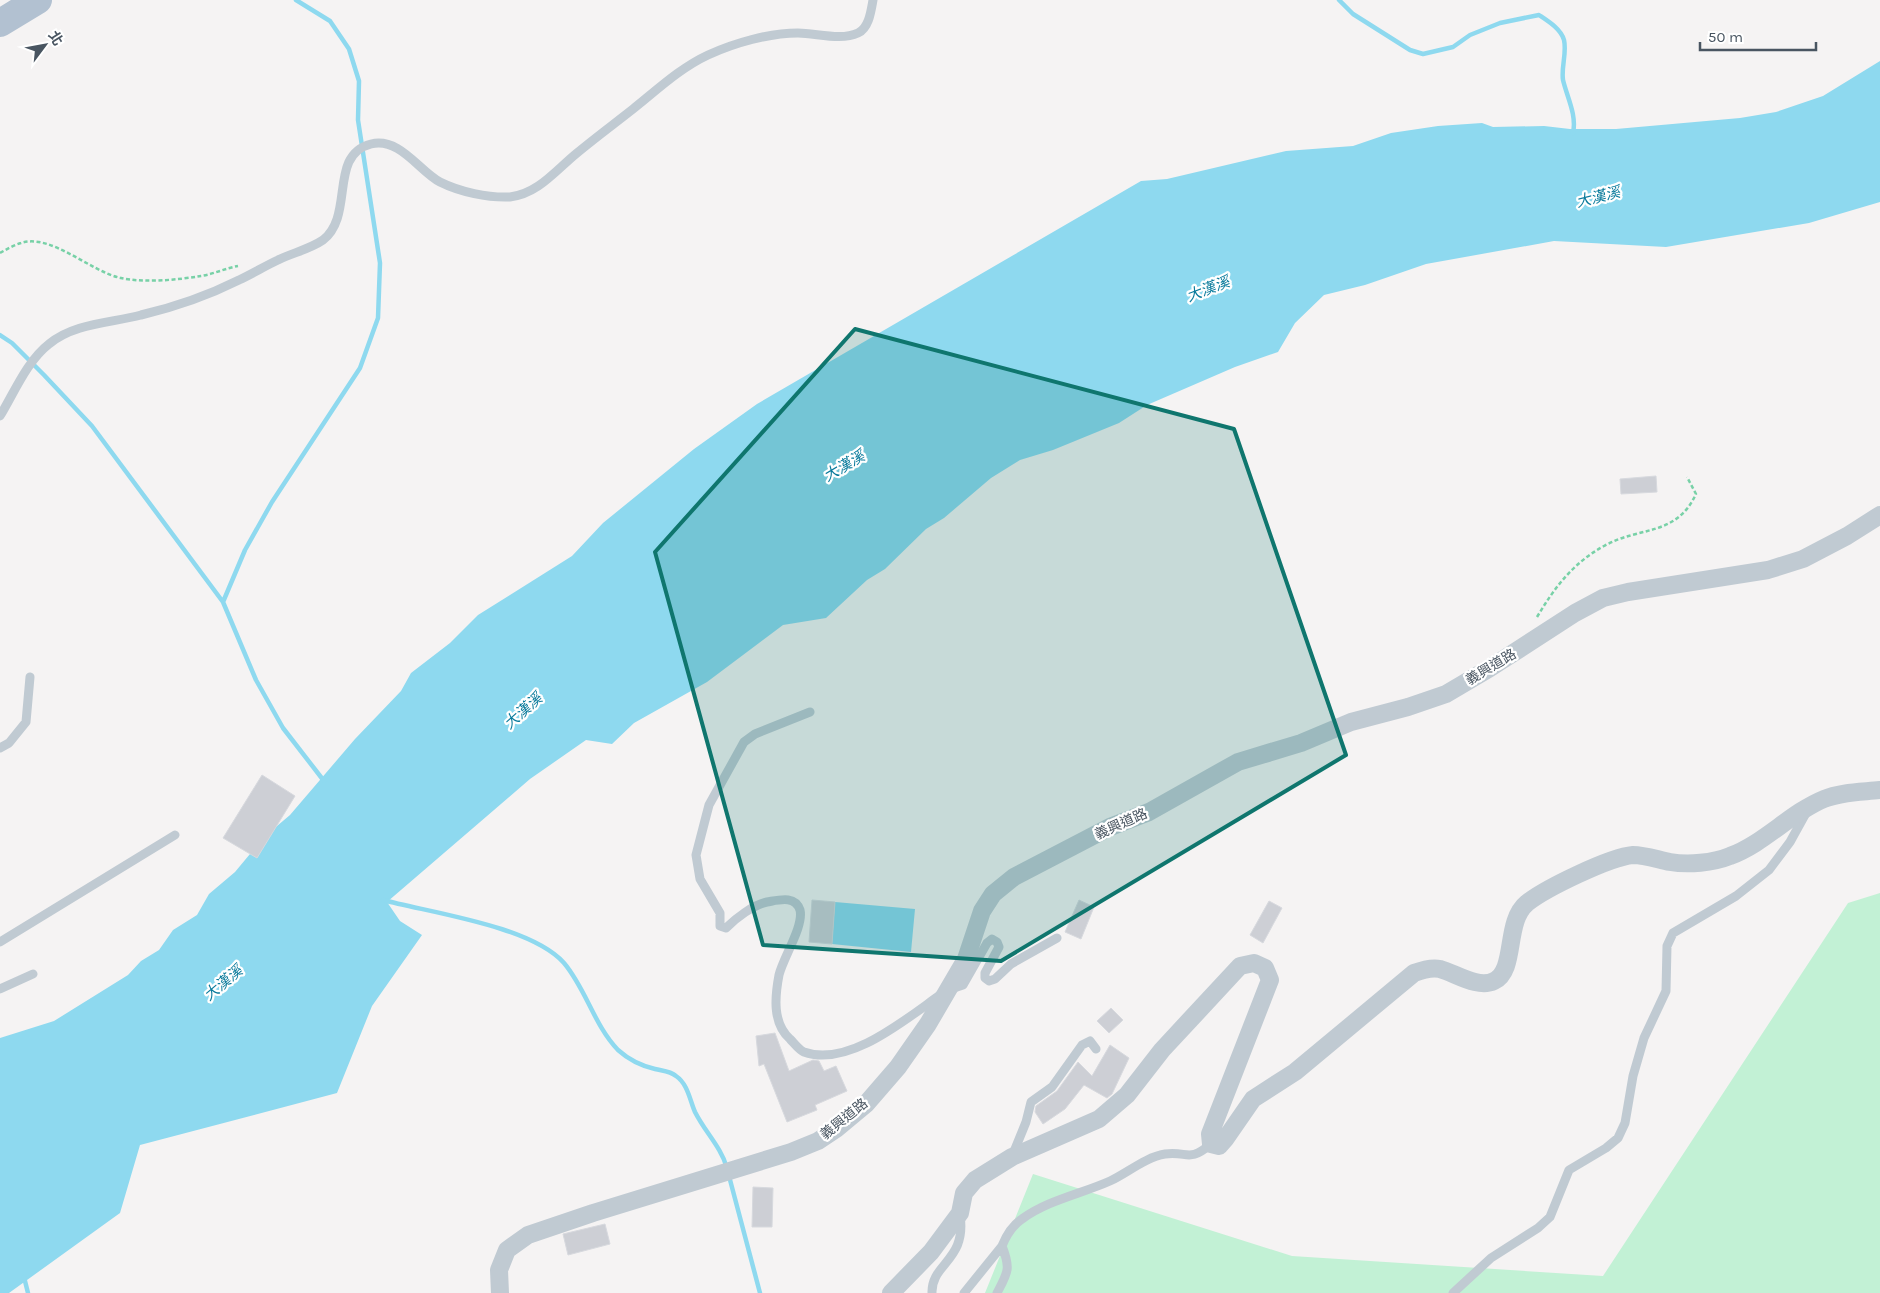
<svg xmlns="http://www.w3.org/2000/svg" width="1880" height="1293" font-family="Karla,'Noto Sans TC',sans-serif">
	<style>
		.green { fill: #c2f1d5 }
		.water { fill: #8ed9ef }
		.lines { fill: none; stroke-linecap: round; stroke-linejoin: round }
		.stream { stroke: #8ed9ef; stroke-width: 4.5 }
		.building { fill: #cdcfd5; stroke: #d7d9de }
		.path { stroke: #78d1a7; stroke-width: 2.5; stroke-dasharray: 4 2.5; stroke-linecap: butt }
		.service { stroke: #c0cad2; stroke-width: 9 }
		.minor { stroke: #c0cad2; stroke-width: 18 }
		.primary { stroke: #b2c1d1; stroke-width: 28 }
		.marked { fill: #0f766e; fill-opacity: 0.2; stroke: #0f766e; stroke-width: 4; stroke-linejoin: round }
		.labels { text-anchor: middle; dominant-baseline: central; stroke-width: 4.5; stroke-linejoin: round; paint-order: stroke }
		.street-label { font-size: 14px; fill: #495561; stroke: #fff }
		.water-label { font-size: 15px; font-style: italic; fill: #0a7b9c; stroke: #fff }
	</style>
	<rect width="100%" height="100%" fill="#f5f3f3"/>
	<path class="green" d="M 1880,893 L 1880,1293 L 985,1293 L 1033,1174 L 1292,1256 L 1603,1276 L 1848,903 Z"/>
	<path class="water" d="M 1880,61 L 1880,202 L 1809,223 L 1666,247 L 1554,241 L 1426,264 L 1365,285 L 1324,295 L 1295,323 L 1278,352 L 1235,367 L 1147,405 L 1119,423 L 1053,450 L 1020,460 L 991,478 L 944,518 L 926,529 L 885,569 L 867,580 L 826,618 L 783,625 L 707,682 L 634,723 L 612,744 L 586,740 L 530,779 L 387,902 L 400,921 L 422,935 L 372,1006 L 337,1093 L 140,1145 L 120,1213 L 9,1293 L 0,1293 L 0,1038 L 54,1021 L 128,975 L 141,961 L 159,950 L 173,930 L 197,915 L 209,894 L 235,872 L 264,837 L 290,815 L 355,739 L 401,691 L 411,673 L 450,643 L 478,615 L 572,556 L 603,523 L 694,449 L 757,404 L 1141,181 L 1167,179 L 1286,151 L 1353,146 L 1391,133 L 1438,126 L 1482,123 L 1493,127 L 1544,126 L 1570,129 L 1616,129 L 1740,118 L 1776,112 L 1823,96 Z
		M 835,902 L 915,909 L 911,952 L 832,944 Z"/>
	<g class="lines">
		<path class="stream" d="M 1339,0 L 1353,14 L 1410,50 L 1423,54 L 1453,47 L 1470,35 L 1500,23 L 1539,15 C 1548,21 1561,29 1564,40 C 1567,53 1561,67 1563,80 C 1567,97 1577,115 1573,133
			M 0,335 L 12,343 L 44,375 L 92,426 L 223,602 L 256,680 L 283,728 L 324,781
			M 223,602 L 245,550 L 272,502 L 360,368 L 378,318 L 380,263 L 358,120 L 359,81 L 349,49 L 330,21 L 296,0
			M 383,900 C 432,913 531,926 564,963 C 586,989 594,1025 618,1050 C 628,1059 642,1066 655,1069 C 663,1071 670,1071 676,1076 C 688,1084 690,1101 695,1112 C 705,1132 721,1147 727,1168
			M 729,1176 L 760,1293
			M 24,1277 L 28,1293"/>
	</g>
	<path class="building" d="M 1656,476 L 1657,492 L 1621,494 L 1620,479 Z
		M 262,775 L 295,796 L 257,858 L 223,838 Z
		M 812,900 L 835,902 L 832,944 L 809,942 Z
		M 1079,900 L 1094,907 L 1081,939 L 1065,932 Z
		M 1269,901 L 1282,908 L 1263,943 L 1250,935 Z
		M 1111,1008 L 1123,1020 L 1109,1033 L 1097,1021 Z
		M 775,1033 L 789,1071 L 813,1060 L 819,1061 L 824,1071 L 836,1066 L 847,1091 L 815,1105 L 817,1110 L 787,1122 L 764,1064 L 759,1066 L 756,1036 Z
		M 1110,1045 L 1129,1058 L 1112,1094 L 1107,1098 L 1084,1085 L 1065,1109 L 1043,1124 L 1035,1112 L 1036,1106 L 1057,1091 L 1078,1062 L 1092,1076 Z
		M 753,1187 L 773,1188 L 772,1227 L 752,1227 Z
		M 605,1224 L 610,1244 L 568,1255 L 563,1234 Z"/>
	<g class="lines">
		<path class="path" d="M 0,253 C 7,249 14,245 21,243 C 51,233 91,272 121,278 C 144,283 177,280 201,276 C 214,274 226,268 238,266
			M 1537,617 C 1555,587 1573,563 1604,546 C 1639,526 1676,537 1696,494 L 1687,477"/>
		<path class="service" d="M 0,416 C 14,393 27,361 49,344 C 74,323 111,323 141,315 C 175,307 209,295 239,280 C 252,274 265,266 278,260 C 292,253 310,249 323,240 C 355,215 328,155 371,144 C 400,137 419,171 440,182 C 460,192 488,198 510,197 C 538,194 556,170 577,153 C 595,138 614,124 633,109 C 657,90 680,68 708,55 C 734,43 769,33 798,33 C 816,33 841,41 858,33 C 869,28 871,11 873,0
			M 810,712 L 755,734 L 744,742 L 709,805 L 696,855 L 700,879 L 720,913 L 720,926 L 726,928 C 736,918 753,905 767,902 C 779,900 795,895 800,910 C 804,926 783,958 779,975 C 775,996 772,1023 790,1039 C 794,1043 799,1050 804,1052 C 848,1068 906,1019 940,995
			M 0,748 L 9,743 L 26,722 L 30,677
			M 0,942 L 175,835
			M 0,989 L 33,974
			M 951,989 L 963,985 L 987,943 L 992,939 L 997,942 L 999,947 L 985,973 L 985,978 L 989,981 L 995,979 L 1011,964 L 1057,938
			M 1013,1154 L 1026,1122 L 1031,1102 L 1052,1087 L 1082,1045 L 1090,1041 L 1096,1049
			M 932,1293 C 931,1263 967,1261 960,1215
			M 964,1293 L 1002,1246
			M 997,1293 C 1008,1272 1011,1269 1002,1246 C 1006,1236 1013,1225 1022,1219 C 1048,1200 1081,1194 1110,1181 C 1127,1173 1146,1157 1165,1154 C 1189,1151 1188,1163 1211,1144
			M 1453,1293 L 1491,1258 L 1538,1228 L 1550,1217 L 1569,1170 L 1606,1148 L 1618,1138 L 1625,1123 L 1633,1076 L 1644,1038 L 1666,991 L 1667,946 L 1673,933 L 1736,896 L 1769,870 L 1790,842 L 1806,813"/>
		<path class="minor" d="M 500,1293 L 499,1270 L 507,1250 L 528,1235 L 593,1213 L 791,1152 L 818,1141 L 836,1129 L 866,1104 L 898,1067 L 928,1024 L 966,959 L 982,911 L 993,894 L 1014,877 L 1110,827 L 1149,812 L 1238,762 L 1301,743 L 1351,722 L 1408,707 L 1446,694 L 1490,668 L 1575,613 L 1603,598 L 1628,592 L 1768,570 L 1803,559 L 1847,536 L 1880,515
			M 891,1293 L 931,1252 L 960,1213 L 964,1193 L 975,1180 L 1012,1157 L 1099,1119 L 1127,1095 L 1162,1050 L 1240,966 L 1254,963 L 1265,968 L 1270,980 L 1210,1134 L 1211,1144 L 1219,1146 L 1226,1138 L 1253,1099 L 1295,1072 L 1414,973 C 1422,970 1431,967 1440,969 C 1455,973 1478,989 1494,981 C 1517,970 1504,922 1527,903 C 1546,888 1610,857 1633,855 C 1645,855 1659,860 1670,862 C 1688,865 1713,863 1730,856 C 1765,843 1790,813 1824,799 C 1840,792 1862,792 1880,790"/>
		<path class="primary" d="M 0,23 L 38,0"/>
	</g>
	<path class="marked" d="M 855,329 L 1234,429 L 1346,755 L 1001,961 L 763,945 L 655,552 Z"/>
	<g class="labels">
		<g class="street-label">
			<text transform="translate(1491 667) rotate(-31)">義興道路</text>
			<text transform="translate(1121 824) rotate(-24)">義興道路</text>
			<text transform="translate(844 1119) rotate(-39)">義興道路</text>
		</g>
		<g class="water-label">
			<text transform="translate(1598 197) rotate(-14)">大漢溪</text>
			<text transform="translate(1208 289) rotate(-21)">大漢溪</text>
			<text transform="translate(844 466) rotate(-31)">大漢溪</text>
			<text transform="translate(523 711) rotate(-42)">大漢溪</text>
			<text transform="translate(223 983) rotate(-40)">大漢溪</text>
		</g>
	</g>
	<g transform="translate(45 45) rotate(58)" stroke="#ffffff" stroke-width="4" paint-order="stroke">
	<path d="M0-4L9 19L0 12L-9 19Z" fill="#495561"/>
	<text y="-8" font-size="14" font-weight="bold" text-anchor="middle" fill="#495561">北</text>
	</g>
	<path d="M1700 42v8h116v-8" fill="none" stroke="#495561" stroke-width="2.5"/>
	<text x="1708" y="42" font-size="15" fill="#495561" stroke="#ffffff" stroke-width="4" paint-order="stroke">50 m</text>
</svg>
